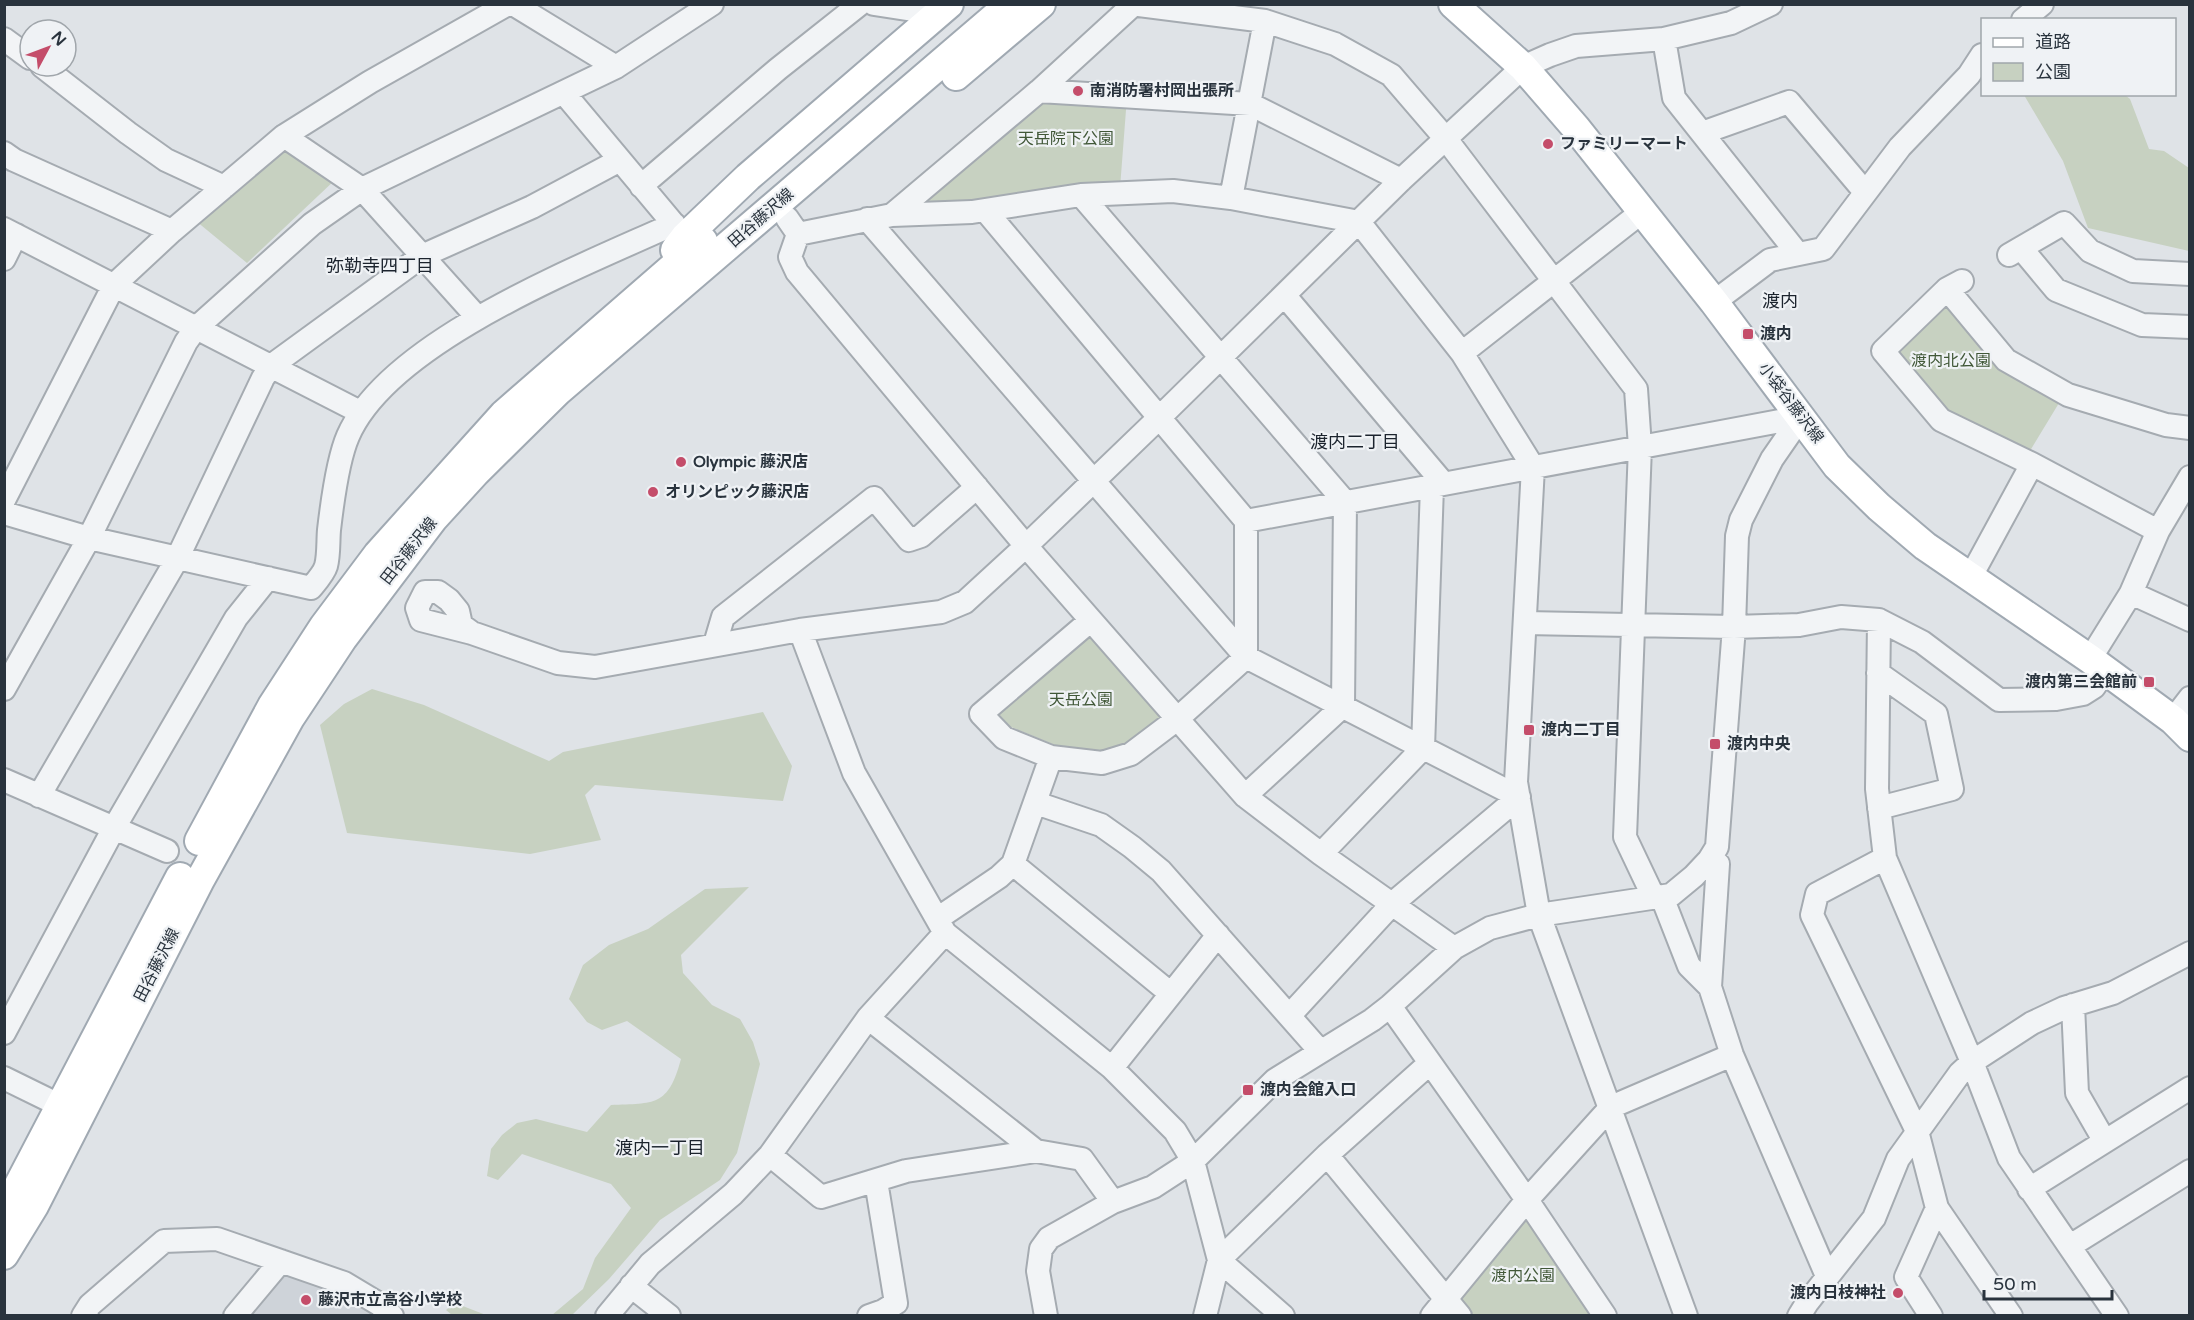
<svg xmlns="http://www.w3.org/2000/svg" width="2194" height="1320" font-family="'Varela Round','Noto Sans JP',sans-serif">
	<style>
		.built { fill: #ced3d9 }
		.green { fill: #c7d1c1 }
		.lines { fill: none; stroke-linecap: round; stroke-linejoin: round }
		.minor-casing { stroke: #a5abb1; stroke-width: 26 }
		.major-casing { stroke: #a0a9b2; stroke-width: 32 }
		.minor { stroke: #f2f4f6; stroke-width: 22 }
		.major { stroke: #fff; stroke-width: 28 }
		.poi-dot { fill: #c44d6a; stroke: #eff2f5; stroke-width: 2 }
		.labels { text-anchor: middle; dominant-baseline: central; stroke-width: 4.5; stroke-linejoin: round; paint-order: stroke }
		.poi-label { font-size: 16px; font-weight: bold; fill: #29333d; stroke: #eff2f5; text-anchor: start }
		.park-label { font-size: 16px; fill: #415838; stroke: #eff2f5 }
		.street-label { font-size: 16px; fill: #29333d; stroke: #eff2f5 }
		.neighbourhood-label { font-size: 18px; fill: #1c242e; stroke: #eff2f5 }
	</style>
	<rect width="100%" height="100%" fill="#dfe3e7"/>
	<path class="built" d="M 286,1271 L 338,1289 L 382,1316 L 242,1316 Z"/>
	<path class="green" d="M 1050,87 L 1127,97 L 1120,188 L 909,213 Z
		M 2125,95 L 2130,99 L 2149,149 L 2164,151 L 2189,168 L 2189,251 L 2088,228 L 2063,161 L 2024,95 Z
		M 283,148 L 336,179 L 247,263 L 196,221 Z
		M 1945,300 L 2059,403 L 2028,454 L 1951,414 L 1894,347 Z
		M 1085,631 L 1164,719 L 1127,748 L 1101,755 L 1077,754 L 1011,727 L 993,708 Z
		M 372,689 L 424,705 L 549,761 L 563,752 L 763,712 L 792,766 L 783,801 L 595,785 L 585,795 L 601,840 L 530,854 L 347,833 L 320,725 L 344,704 Z
		M 749,887 L 681,955 L 683,973 L 712,1005 L 740,1019 L 753,1042 L 760,1064 L 737,1153 L 720,1180 L 660,1220 L 609,1279 L 572,1315 L 552,1315 L 583,1289 L 595,1258 L 631,1208 L 611,1184 L 522,1154 L 498,1180 L 487,1176 L 491,1149 L 502,1135 L 517,1123 L 536,1119 L 587,1132 L 611,1105 C 655,1103 668,1107 681,1059 L 627,1021 L 602,1030 L 587,1022 L 569,999 L 583,965 L 609,945 L 648,929 L 705,889 Z
		M 1526,1214 L 1595,1315 L 1470,1315 L 1455,1298 Z
		M 455,1303 L 486,1315 L 452,1315 L 446,1310 Z"/>
	<g class="lines">
		<defs>
			<path id="minor" d="M 513,4 L 616,67
				M 874,4 L 939,14
				M 1131,4 L 1265,21 L 1335,44 L 1391,75 L 1446,139 L 1636,389 L 1640,447 L 1625,837 L 1654,898 L 1662,897 L 1689,966 L 1710,987
				M 2023,20 L 2042,4
				M 4,39 L 30,58
				M 1664,39 L 1674,98 L 1798,254
				M 42,66 L 128,133 L 166,160 L 224,187
				M 1039,91 L 1250,104 L 1401,180
				M 564,93 L 682,234
				M 1702,133 L 1789,102 L 1865,192
				M 284,136 L 362,189 L 477,317
				M 4,153 L 14,160 L 172,231
				M 641,186 L 778,69 L 860,4
				M 1081,195 L 1345,502 L 1343,706 L 1245,796
				M 1231,198 L 1265,21
				M 985,210 L 1246,521 L 1246,657 L 1176,720 L 1131,754 L 1102,763 L 1051,757 L 1004,738 L 981,714 L 1090,621
				M 892,215 L 1039,91 L 1133,5
				M 787,218 L 798,234 L 790,257 L 797,272 L 1026,546 L 1245,796 L 1321,854 L 1454,948
				M 867,219 L 1246,657 L 1519,797 L 1392,904 L 1290,1015
				M 4,229 L 360,412
				M 798,234 L 892,215 L 972,212 L 1081,195 L 1173,191 L 1231,198 L 1359,222 L 1462,353 L 1533,467 L 1516,782 L 1539,915 L 1686,1316
				M 2021,248 L 2056,290 L 2142,325 L 2190,327
				M 2009,255 L 2064,223 L 2090,251 L 2133,271 L 2190,274
				M 4,259 L 16,235
				M 1962,281 L 1947,289 L 1883,351 L 1941,420 L 2032,464 L 2158,531
				M 1947,289 L 2006,360 L 2068,395 L 2166,425 L 2190,428
				M 1285,296 L 1444,484 L 1432,486 L 1423,748 L 1321,854
				M 1714,302 L 1770,260 L 1823,249 L 1900,147 L 1969,75 L 1982,55
				M 1462,353 L 1643,211
				M 4,500 L 114,285 L 172,231 L 284,136 L 370,82 L 508,4
				M 4,513 L 89,538 L 311,588 C 316,582 324,573 326,566 C 329,555 328,541 329,530 C 332,504 338,459 348,436 C 389,341 582,266 674,224
				M 1246,521 L 1801,417
				M 1970,578 L 2032,464
				M 2131,593 L 2190,620
				M 1879,620 L 1877,789 L 1885,858 L 1972,1062 L 2009,1158 L 2117,1316
				M 1525,623 L 1734,627 L 1799,625 L 1841,617 L 1879,620 L 1922,642 L 1999,700 L 2056,699 L 2083,694 L 2094,687 L 2105,671
				M 800,630 L 854,773 L 945,933 L 1112,1068 L 1175,1131 L 1193,1161 L 1219,1260 L 1283,1316
				M 472,633 L 461,625 L 458,611 L 449,600 L 438,592 L 425,592 L 417,608 L 421,620 L 472,633 L 558,663 L 595,667 L 800,630 L 941,612 L 965,602 L 1026,546 L 1160,417 L 1401,180 L 1523,67 L 1550,55 L 1576,46 L 1664,39 L 1731,23 L 1771,4
				M 715,644 L 723,617 L 874,498 L 909,540 L 921,536 L 977,487
				M 2090,659 L 2131,593 L 2158,531 L 2190,477
				M 1878,673 L 1936,714 L 1952,789 L 1879,808
				M 4,689 L 89,538 L 186,342 L 196,328 L 312,224 L 362,189 L 616,67 L 712,4
				M 2173,720 L 2190,698
				M 4,780 L 167,851
				M 39,796 L 177,559 L 263,378 L 271,366 L 422,256 L 532,207 L 620,160
				M 1036,803 L 1101,825 L 1132,847 L 1161,871 L 1320,1051
				M 1885,858 L 1817,894 L 1812,915 L 1917,1131 L 1937,1208 L 2011,1316
				M 1709,860 L 1718,864 L 1710,987 L 1732,1055 L 1827,1276
				M 1013,864 L 1170,993
				M 937,919 L 999,877 L 1013,864 L 1051,757
				M 2073,1005 L 2077,1093 L 2104,1140
				M 1390,1006 L 1527,1200 L 1605,1316
				M 868,1018 L 1036,1151
				M 4,1033 L 114,828 L 236,618 L 268,578
				M 1112,1068 L 1218,935
				M 4,1078 L 59,1105
				M 770,1155 L 821,1197 L 906,1171 L 1036,1151 L 1082,1159 L 1113,1202
				M 1327,1155 L 1460,1316
				M 2029,1189 L 2190,1088
				M 2070,1246 L 2190,1171
				M 631,1286 L 669,1316
				M 83,1316 L 90,1305 L 164,1241 L 217,1239 L 344,1283 L 379,1304 L 392,1316
				M 235,1316 L 281,1261
				M 607,1316 L 650,1264 L 733,1194 L 770,1155 L 868,1018 L 945,933
				M 869,1316 L 883,1311 L 896,1303 L 876,1181
				M 1046,1316 L 1038,1271 L 1041,1249 L 1049,1238 L 1113,1202 L 1153,1187 L 1193,1161 L 1275,1080 L 1372,1020 L 1390,1006 L 1454,948 L 1490,928 L 1539,915 L 1671,895 L 1694,876 L 1709,860 L 1717,847 L 1734,627 L 1737,536 L 1741,520 L 1772,459 L 1801,417
				M 1205,1316 L 1219,1260 L 1327,1155 L 1430,1063
				M 1432,1316 L 1527,1200 L 1611,1107 L 1732,1055
				M 1799,1316 L 1807,1303 L 1874,1218 L 1898,1159 L 1960,1073 L 1972,1062 L 2032,1023 L 2064,1008 L 2113,993 L 2190,953
				M 1931,1316 L 1906,1277 L 1937,1208"/>
			<path id="major" d="M 1453,4 L 1523,67 L 1576,128 L 1714,302 L 1837,466 L 1879,507 L 1925,546 L 2090,659 L 2173,720 L 2190,737
				M 956,76 L 1041,4
				M 675,250 L 685,237 L 748,177 L 949,4
				M 199,841 L 272,706 L 324,626 L 378,554 L 504,414 L 703,241
				M 4,1213 L 180,877
				M 4,1255 L 34,1206 L 200,880 L 290,718 L 343,638 L 433,519 L 476,472 L 558,391 L 1010,4"/>
		</defs>
		<use href="#minor" class="minor-casing"/>
		<use href="#major" class="major-casing"/>
		<use href="#minor" class="minor"/>
		<use href="#major" class="major"/>
	</g>
	<g class="poi-dot">
		<circle cx="1078" cy="91" r="6"/>
		<circle cx="1548" cy="144" r="6"/>
		<rect x="1742" y="328" width="12" height="12" rx="3"/>
		<circle cx="681" cy="462" r="6"/>
		<circle cx="653" cy="492" r="6"/>
		<rect x="2143" y="676" width="12" height="12" rx="3"/>
		<rect x="1523" y="724" width="12" height="12" rx="3"/>
		<rect x="1709" y="738" width="12" height="12" rx="3"/>
		<rect x="1242" y="1084" width="12" height="12" rx="3"/>
		<circle cx="1898" cy="1293" r="6"/>
		<circle cx="306" cy="1300" r="6"/>
	</g>
	<g class="labels">
		<g class="poi-label">
			<text x="1090" y="91">南消防署村岡出張所</text>
			<text x="1560" y="144">ファミリーマート</text>
			<text x="1760" y="334">渡内</text>
			<text x="693" y="462">Olympic 藤沢店</text>
			<text x="665" y="492">オリンピック藤沢店</text>
			<text x="2137" y="682" text-anchor="end">渡内第三会館前</text>
			<text x="1541" y="730">渡内二丁目</text>
			<text x="1727" y="744">渡内中央</text>
			<text x="1260" y="1090">渡内会館入口</text>
			<text x="1886" y="1293" text-anchor="end">渡内日枝神社</text>
			<text x="318" y="1300">藤沢市立高谷小学校</text>
		</g>
		<g class="park-label">
			<text x="1066" y="139">天岳院下公園</text>
			<text x="1951" y="361">渡内北公園</text>
			<text x="1081" y="700">天岳公園</text>
			<text x="1523" y="1276">渡内公園</text>
		</g>
		<g class="street-label">
			<text transform="translate(761 218) rotate(-41)">田谷藤沢線</text>
			<text transform="translate(1791 403) rotate(53)">小袋谷藤沢線</text>
			<text transform="translate(409 551) rotate(-52)">田谷藤沢線</text>
			<text transform="translate(157 965) rotate(-63)">田谷藤沢線</text>
		</g>
		<g class="neighbourhood-label">
			<text x="380" y="266">弥勒寺四丁目</text>
			<text x="1780" y="301">渡内</text>
			<text x="1355" y="442">渡内二丁目</text>
			<text x="660" y="1148">渡内一丁目</text>
		</g>
	</g>
	<rect width="2194" height="1320" fill="none" stroke="#29333d" stroke-width="12"/>
	<rect x="1981" y="18" width="195" height="78" fill="#eff2f5" stroke="#a0a6ab" stroke-width="1.5"/>
	<rect x="1993" y="38" width="30" height="9" fill="#ffffff" stroke="#a0a6ab" stroke-width="1.5"/>
	<text x="2035" y="48" font-size="18" fill="#29333d">道路</text>
	<rect x="1993" y="63" width="30" height="18" fill="#c7d1c1" stroke="#a0a6ab" stroke-width="1.5"/>
	<text x="2035" y="78" font-size="18" fill="#29333d">公園</text>
	<g transform="translate(48 48) rotate(49)"><circle r="28" fill="#eff2f5" stroke="#a0a6ab" stroke-width="1.5"/>
	<path d="M0-4.5L10 22L0 15L-10 22Z" fill="#c44d6a"/>
	<text y="-9" font-size="16" font-weight="bold" text-anchor="middle" fill="#29333d">N</text>
	</g>
	<path d="M1984 1290v9h128v-9" fill="none" stroke="#29333d" stroke-width="3"/>
	<text x="1993" y="1290" font-size="18" fill="#29333d" stroke="#eff2f5" stroke-width="4.5" paint-order="stroke">50 m</text>
</svg>
